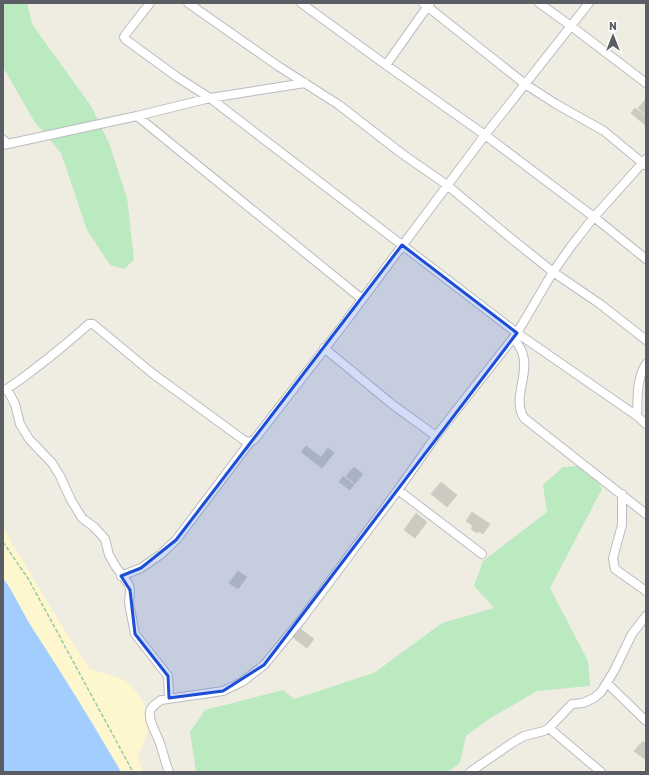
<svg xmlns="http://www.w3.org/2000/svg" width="649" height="775" font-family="Rubik,sans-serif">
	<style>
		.green { fill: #bbe9c0 }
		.sand { fill: #fef7ce }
		.water { fill: #a1cdff }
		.building { fill: #cccac1; stroke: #d4d0bf }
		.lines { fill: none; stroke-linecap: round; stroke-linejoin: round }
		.service-casing { stroke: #babcc2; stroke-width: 6 }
		.minor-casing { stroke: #babcc2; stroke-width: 10 }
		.path { stroke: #94caa9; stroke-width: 1.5; stroke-dasharray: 4 2; stroke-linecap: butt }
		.service { stroke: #fff; stroke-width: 4 }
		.minor { stroke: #fff; stroke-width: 8 }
		.marked { fill: #1d4ed8; fill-opacity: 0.2; stroke: #1d4ed8; stroke-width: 3; stroke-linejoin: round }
	</style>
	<rect width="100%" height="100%" fill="#efede2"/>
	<path class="green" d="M 3,3 L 27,3 L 32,24 L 91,106 L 109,143 L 127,198 L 134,260 L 124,269 L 110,265 L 87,230 L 61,153 L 34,121 L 3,67 Z
		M 590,465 L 602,489 L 550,588 L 588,661 L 590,686 L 537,691 L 489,719 L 466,736 L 460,763 L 448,772 L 196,772 L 190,732 L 205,710 L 283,690 L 294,699 L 374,673 L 442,623 L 494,608 L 474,586 L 483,561 L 547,512 L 543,485 L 563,467 Z"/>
	<path class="sand" d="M 3,528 L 52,610 L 89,668 C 100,673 111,674 121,679 C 140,688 154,718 146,737 C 139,755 135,752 143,772 L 121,772 L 94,725 L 26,618 L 9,586 L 3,578 Z"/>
	<path class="water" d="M 3,578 C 14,593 21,610 31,626 C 62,674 92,722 121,772 L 3,772 Z"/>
	<path class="building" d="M 646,99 L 646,115 L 638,108 Z
		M 635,108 L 646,116 L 646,126 L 631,113 Z
		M 306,446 L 321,457 L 328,448 L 334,453 L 322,468 L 301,452 Z
		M 354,467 L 363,474 L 355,484 L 346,476 Z
		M 343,476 L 354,485 L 350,490 L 339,482 Z
		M 441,482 L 457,495 L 447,507 L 431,494 Z
		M 472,512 L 490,524 L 483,534 L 478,531 L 477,533 L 471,529 L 473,526 L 466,521 Z
		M 416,513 L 427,522 L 415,538 L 404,530 Z
		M 238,571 L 247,577 L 238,589 L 229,583 Z
		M 298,627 L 314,639 L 307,648 L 291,636 Z
		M 643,741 L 646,744 L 646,760 L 634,751 Z"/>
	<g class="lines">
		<defs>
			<path id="service" d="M 3,137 L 10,143"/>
			<path id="minor" d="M 150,3 L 125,35 L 124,37 L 125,39 L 177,77 L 210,98 L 517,333 L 436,436 L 398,490 L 301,620 L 264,665 L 242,682 L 223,691 L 161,700 C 157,703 152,706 150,711 C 148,721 156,732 159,741 C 163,751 165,762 169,772
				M 188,3 L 278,66 L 339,105 L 401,153 L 447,185 L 507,235 L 553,272 L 600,304 L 646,340
				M 301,3 L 386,65 L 485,135 L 594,217 L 646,259
				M 423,3 L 525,84 L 556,104 L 604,131 L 645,165
				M 539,3 L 571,26 L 646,83
				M 386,65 L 430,3
				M 137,116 L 362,299
				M 3,145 L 137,116 L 210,98 L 305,83
				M 646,159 L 594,217 L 572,245 L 553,272 L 517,333 L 637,416 L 646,424
				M 514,338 C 517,343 522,349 523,355 C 529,375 512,399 524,418 L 646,514
				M 324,348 L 393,405 L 436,436
				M 7,389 L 15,404 L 20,424 L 29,439 L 52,463 L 60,476 L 71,500 L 82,518 L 94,527 L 105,539 L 109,555 L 116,567 L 129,585 L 130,590 L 129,603 L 135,634 L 168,676 L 169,698
				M 3,390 L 7,389 C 36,369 63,347 89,324 L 93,324 L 152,373 L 245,441 L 250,442 L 254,440 L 340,329 L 485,135 L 589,3
				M 637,416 C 638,399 636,379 646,364
				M 398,490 L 482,554
				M 622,494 L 622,525 L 613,558 L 615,569 L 646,591
				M 121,576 L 141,568 L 160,555 L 176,540 L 250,442
				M 607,683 L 646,721
				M 549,728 L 601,772
				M 470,772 L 512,743 L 524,736 L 544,731 L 549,728 L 572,704 L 583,703 L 594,698 L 601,692 L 614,671 L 632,634 L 646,616"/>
		</defs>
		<use href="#service" class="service-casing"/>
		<use href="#minor" class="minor-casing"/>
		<path class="path" d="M 3,542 L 29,580 L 133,772"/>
		<use href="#service" class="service"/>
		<use href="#minor" class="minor"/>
	</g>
	<path class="marked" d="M 402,245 L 517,333 L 264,665 L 223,691 L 169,698 L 168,676 L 135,634 L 130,590 L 121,576 L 141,568 L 176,540 Z"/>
	<rect width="649" height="775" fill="none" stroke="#5a5e64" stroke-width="8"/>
	<g transform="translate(613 36)" stroke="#ffffff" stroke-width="3" paint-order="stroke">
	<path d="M0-3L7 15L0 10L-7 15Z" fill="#5a5e64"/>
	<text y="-6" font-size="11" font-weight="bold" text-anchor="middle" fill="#5a5e64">N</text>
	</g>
</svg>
